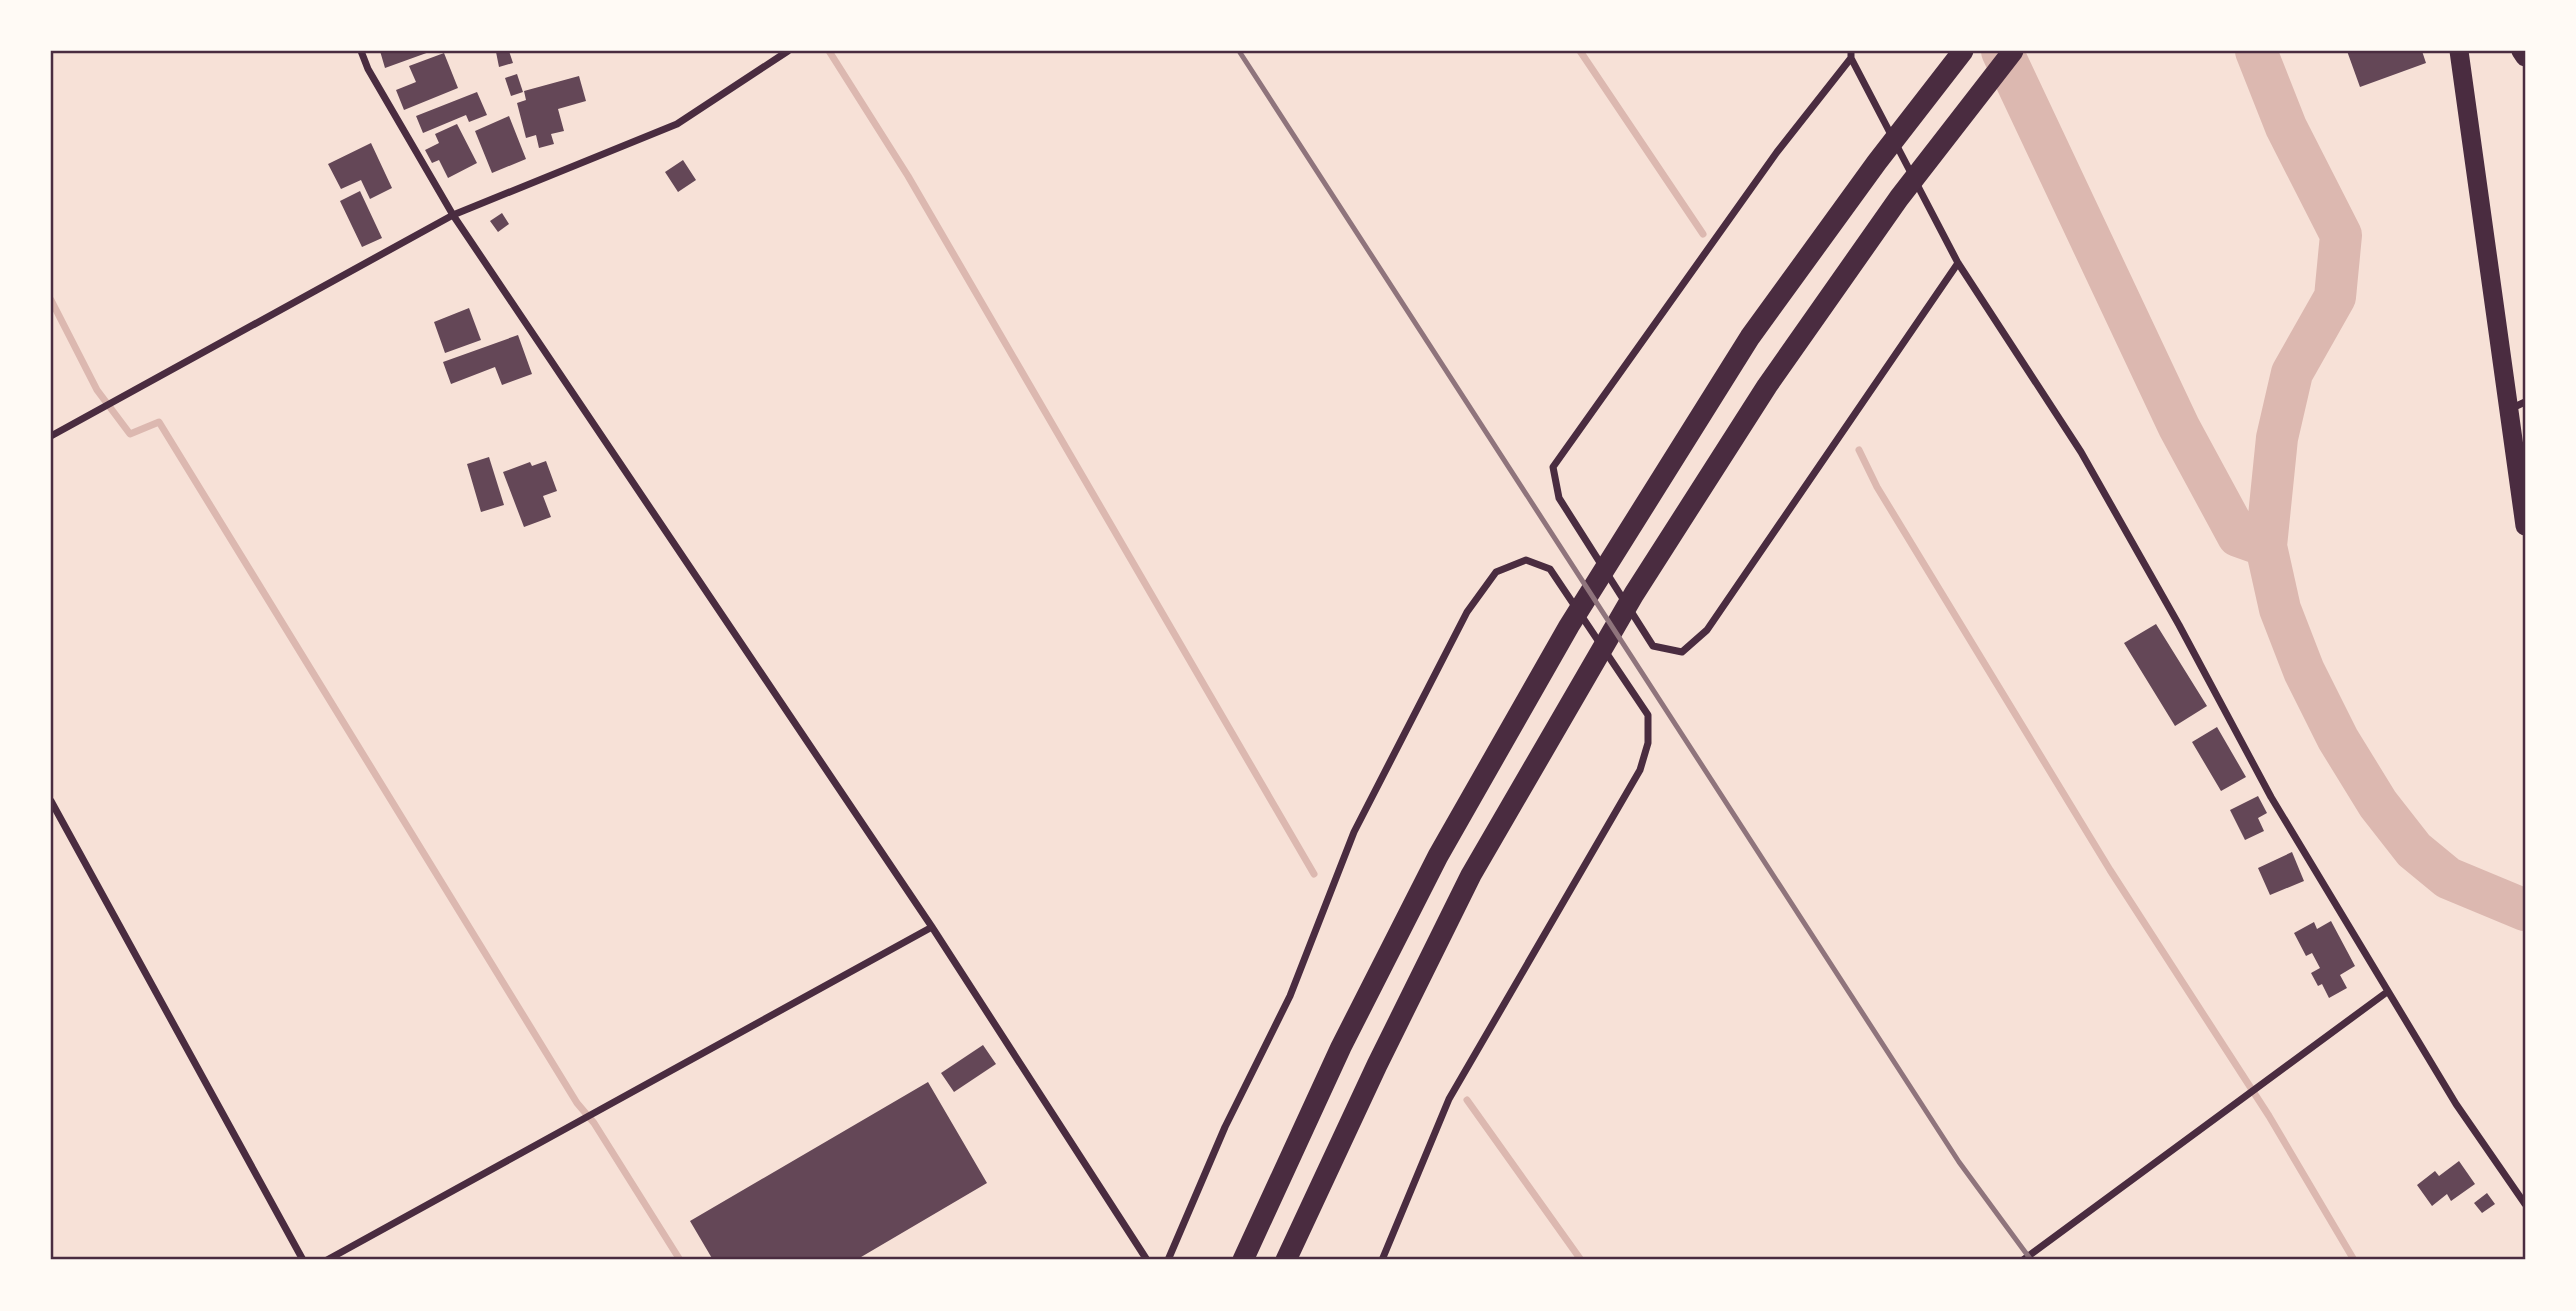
<svg xmlns="http://www.w3.org/2000/svg" width="2576" height="1311" font-family="Manrope,sans-serif">
	<style>
		.lines { fill: none; stroke-linecap: round; stroke-linejoin: round }
		.stream { stroke: #dcb8b0; stroke-width: 7 }
		.river { stroke: #dcb8b0; stroke-width: 42 }
		.building { fill: #644757 }
		.minor { stroke: #4a2c40; stroke-width: 7 }
		.trunk { stroke: #4a2c40; stroke-width: 19 }
		.motorway { stroke: #4a2c40; stroke-width: 21 }
		.rail { stroke: #8f747c; stroke-width: 5 }
		.neatline { fill: none; stroke: #4a2c40; stroke-width: 2.5 }
	</style>
	<rect width="100%" height="100%" fill="#f7e1d7"/>
	<g class="lines">
		<path class="stream" d="M 829,51 L 908,176 L 1314,874
			M 1580,51 L 1703,234
			M 51,300 L 97,390 L 130,434 L 159,422 L 577,1103 L 594,1123 L 680,1260
			M 1859,450 L 1877,487 L 2110,870 L 2269,1116 L 2354,1260
			M 1467,1100 L 1581,1260"/>
		<path class="river" d="M 2002,51 L 2179,427 L 2238,536 L 2266,546
			M 2256,51 L 2286,127 L 2341,235 L 2335,297 L 2292,373 L 2277,438 L 2266,546 L 2280,609 L 2304,671 L 2338,739 L 2378,804 L 2414,850 L 2448,878 L 2525,910"/>
	</g>
	<path class="building" d="M 380,51 L 432,51 L 385,68 Z
		M 509,51 L 513,63 L 499,67 L 496,52 Z
		M 2347,51 L 2422,51 L 2426,63 L 2360,87 Z
		M 444,53 L 458,88 L 404,110 L 396,90 L 416,82 L 409,66 Z
		M 517,74 L 523,92 L 511,96 L 505,78 Z
		M 579,76 L 586,101 L 558,109 L 564,131 L 551,134 L 554,144 L 539,148 L 536,135 L 526,138 L 517,103 L 526,100 L 524,91 Z
		M 477,92 L 487,115 L 469,122 L 466,115 L 423,133 L 416,116 Z
		M 509,116 L 526,159 L 492,173 L 475,131 Z
		M 457,124 L 477,163 L 448,178 L 439,160 L 432,163 L 425,150 L 439,143 L 435,134 Z
		M 371,143 L 392,188 L 370,199 L 361,180 L 341,189 L 328,164 Z
		M 683,160 L 696,180 L 678,192 L 665,172 Z
		M 360,191 L 382,238 L 362,247 L 340,201 Z
		M 502,213 L 509,224 L 498,232 L 490,221 Z
		M 469,308 L 481,340 L 445,353 L 434,322 Z
		M 518,335 L 532,374 L 502,385 L 495,367 L 451,384 L 443,362 Z
		M 489,457 L 504,505 L 481,512 L 467,464 Z
		M 546,461 L 557,491 L 543,496 L 551,517 L 524,527 L 503,472 L 530,462 L 532,466 Z
		M 2156,624 L 2207,706 L 2175,726 L 2124,643 Z
		M 2217,727 L 2246,777 L 2221,791 L 2192,742 Z
		M 2258,796 L 2267,813 L 2258,818 L 2264,831 L 2245,840 L 2230,810 Z
		M 2292,852 L 2304,881 L 2270,895 L 2258,868 Z
		M 2331,921 L 2355,966 L 2340,975 L 2347,988 L 2329,998 L 2322,984 L 2318,986 L 2311,973 L 2320,968 L 2312,953 L 2306,956 L 2294,933 L 2314,922 L 2317,929 Z
		M 983,1045 L 996,1064 L 954,1092 L 941,1073 Z
		M 928,1082 L 987,1183 L 856,1260 L 713,1260 L 690,1221 Z
		M 2459,1161 L 2475,1184 L 2451,1201 L 2447,1194 L 2432,1206 L 2417,1185 L 2435,1171 L 2439,1176 Z
		M 2487,1193 L 2495,1204 L 2482,1213 L 2474,1203 Z"/>
	<g class="lines">
		<path class="minor" d="M 361,51 L 368,69 L 453,215 L 932,927 L 1147,1260
			M 1851,51 L 1851,58 L 1958,263 L 2081,452 L 2179,625 L 2271,797 L 2456,1104 L 2525,1204
			M 1851,58 L 1777,152 L 1553,467 L 1559,498 L 1653,646 L 1682,652 L 1707,630 L 1958,263
			M 2510,409 L 2525,402
			M 51,436 L 453,215 L 677,124 L 788,51
			M 51,801 L 303,1260
			M 327,1260 L 932,927
			M 1168,1260 L 1225,1127 L 1290,996 L 1354,832 L 1467,612 L 1496,572 L 1526,560 L 1550,569 L 1648,715 L 1648,743 L 1640,770 L 1449,1099 L 1382,1260
			M 2023,1260 L 2387,992"/>
		<path class="trunk" d="M 2459,51 L 2525,526
			M 2521,51 L 2525,57"/>
		<path class="motorway" d="M 1243,1260 L 1341,1047 L 1438,856 L 1569,626 L 1750,337 L 1877,162 L 1963,51
			M 1286,1260 L 1377,1065 L 1471,875 L 1634,594 L 1767,386 L 1899,198 L 2013,51"/>
		<path class="rail" d="M 1239,51 L 1959,1162 L 2031,1260"/>
	</g>
	<rect width="2576" height="1311" fill="none" stroke="#fffaf5" stroke-width="105"/>
	<rect x="52" y="52" width="2472" height="1206" class="neatline"/>
</svg>
